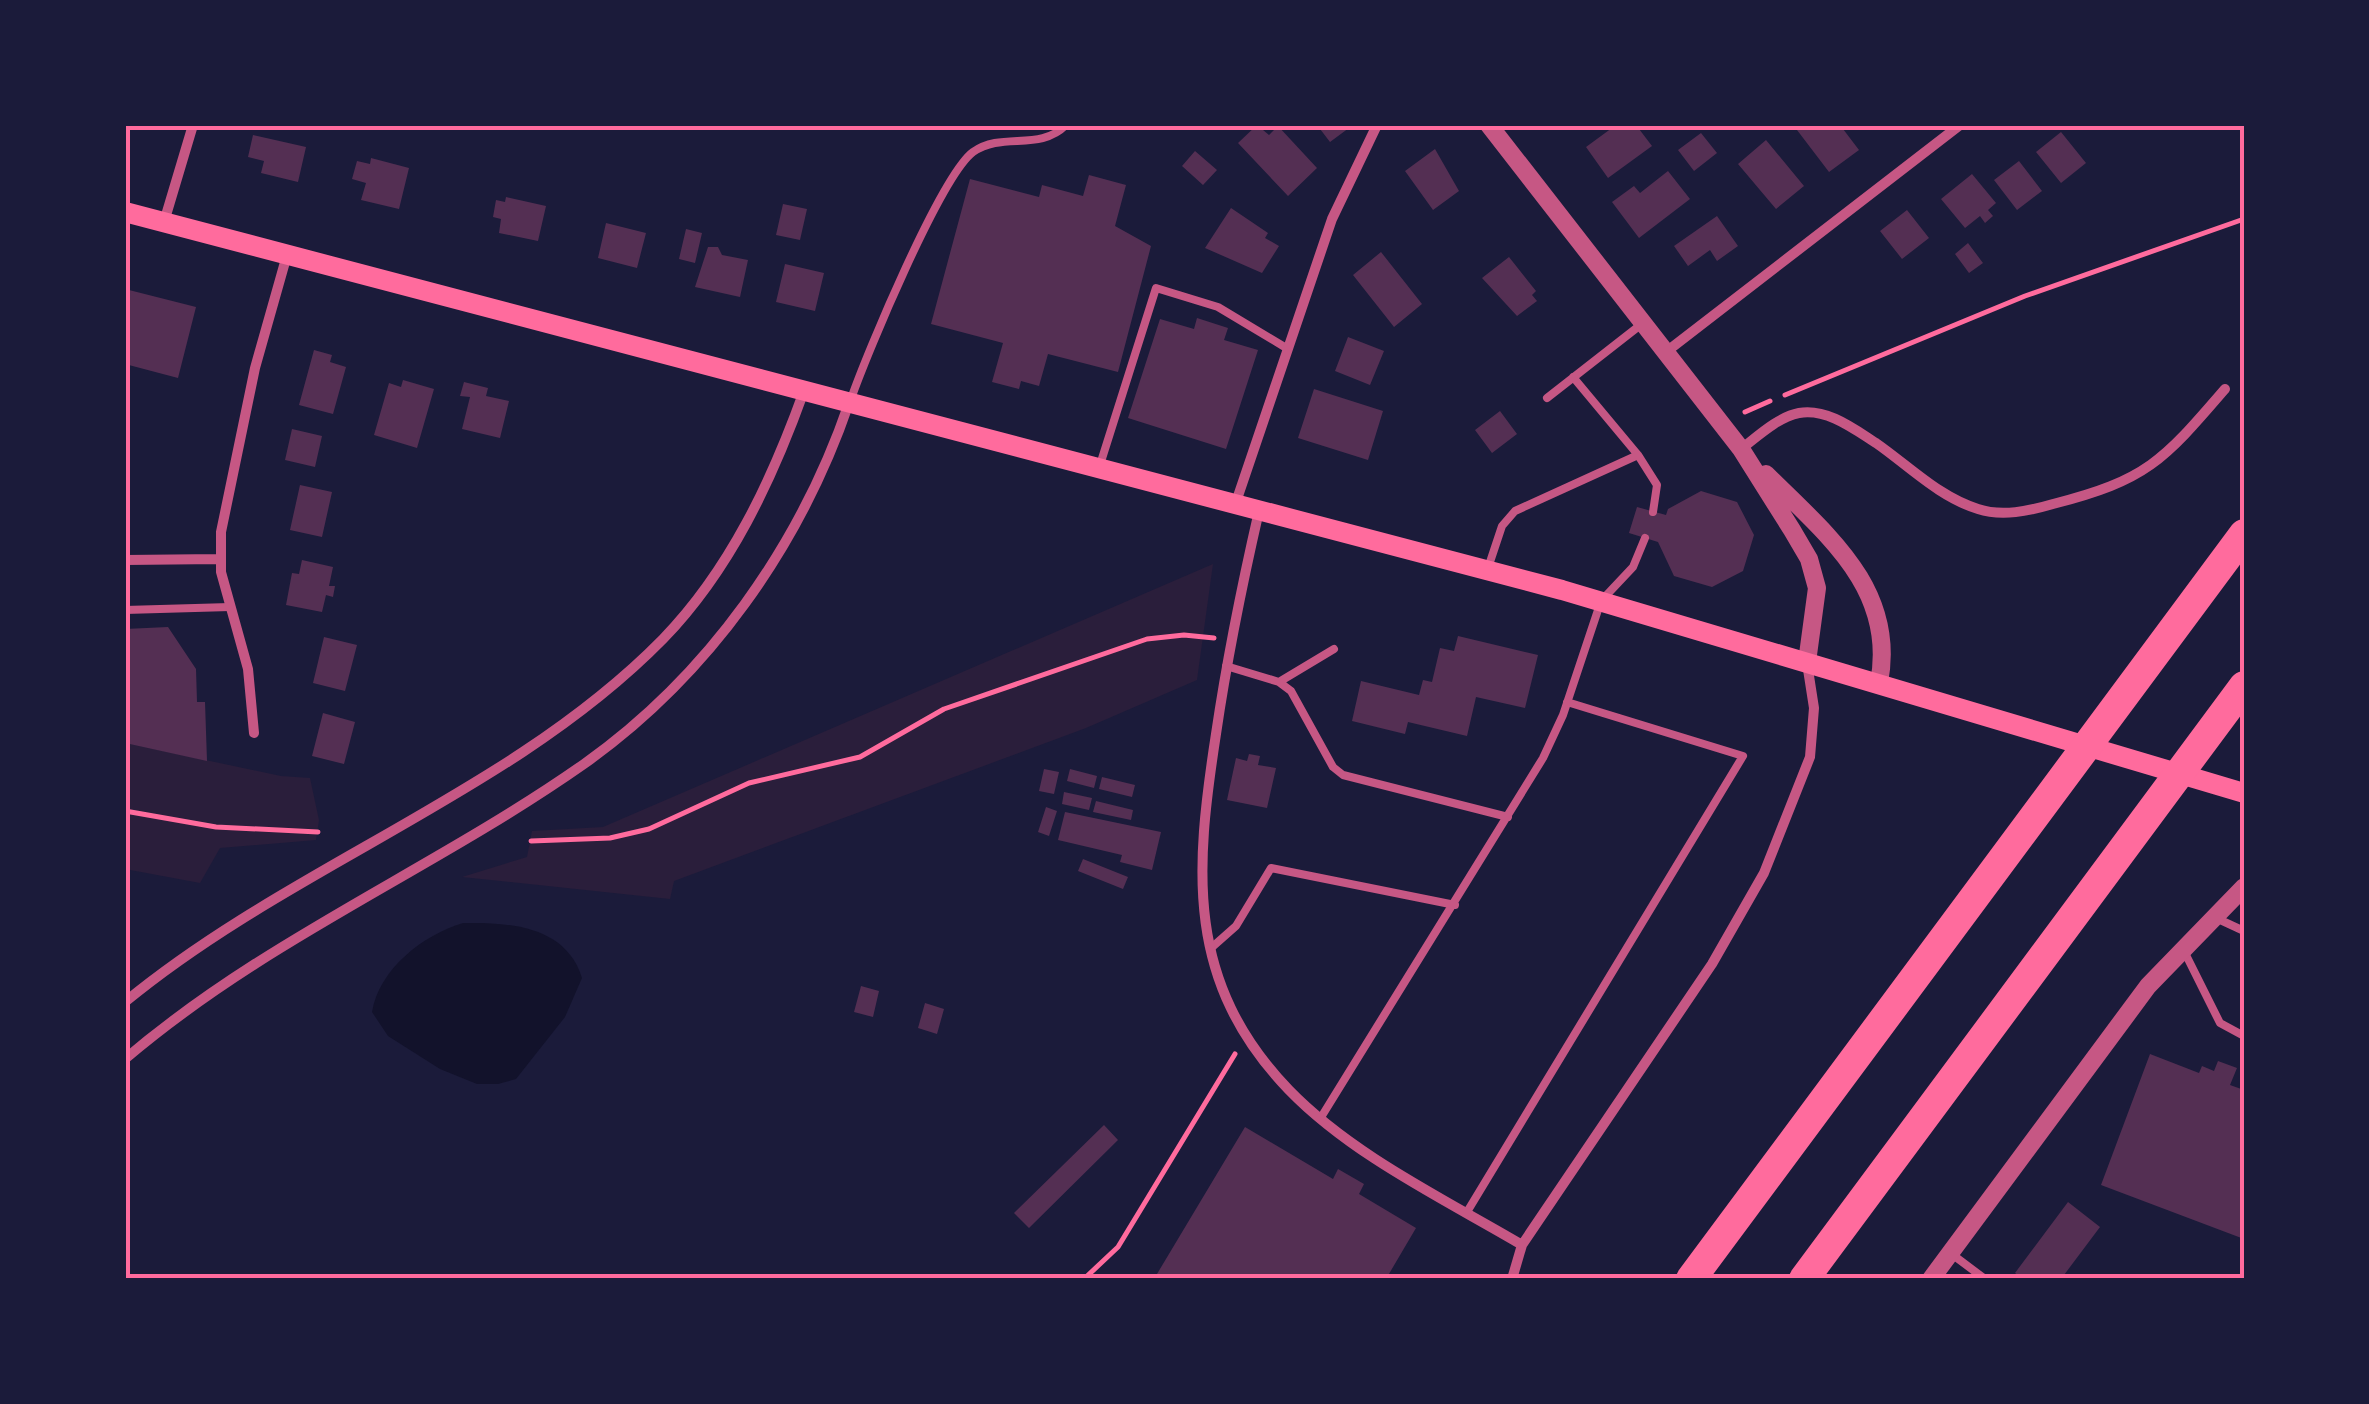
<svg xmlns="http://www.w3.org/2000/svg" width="2369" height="1404" font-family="'Noto Sans',sans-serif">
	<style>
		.green { fill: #2a1e3b }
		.water { fill: #12122b }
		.building { fill: #542f53 }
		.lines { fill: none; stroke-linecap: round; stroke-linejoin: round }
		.path { stroke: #ff6b9d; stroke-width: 5 }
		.service { stroke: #c65784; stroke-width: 8 }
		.minor { stroke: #c65784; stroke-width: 10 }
		.tertiary { stroke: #c65784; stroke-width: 18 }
		.secondary { stroke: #ff6b9d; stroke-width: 20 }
		.motorway { stroke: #ff6b9d; stroke-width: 30 }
		.neatline { fill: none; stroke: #ff6b9d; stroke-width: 4 }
	</style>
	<rect width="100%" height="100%" fill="#1b1b3a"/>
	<path class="green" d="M 1213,564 L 1197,680 L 1086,728 L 674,881 L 670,899 L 462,877 L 527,857 L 532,831 L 603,827 Z
		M 125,743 L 281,776 L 310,778 L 319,820 L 316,840 L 220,848 L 200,883 L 125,869 Z"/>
	<path class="water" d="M 463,923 C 509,922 566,926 582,978 L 565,1017 L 516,1079 L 498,1084 L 477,1084 L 440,1069 L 388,1036 L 372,1012 C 379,969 423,935 463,923 Z"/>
	<path class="building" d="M 1257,125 L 1269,135 L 1278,126 L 1317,168 L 1288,196 L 1238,143 Z
		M 1317,125 L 1353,125 L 1330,142 Z
		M 1616,125 L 1636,125 L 1652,146 L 1608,178 L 1586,147 Z
		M 1804,125 L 1840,125 L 1859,150 L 1829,172 L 1797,130 Z
		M 2061,132 L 2086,163 L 2061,183 L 2036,152 Z
		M 1701,133 L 1717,153 L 1694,171 L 1678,150 Z
		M 253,135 L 306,147 L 298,182 L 261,173 L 264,161 L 248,157 Z
		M 1766,140 L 1804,186 L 1776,209 L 1738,164 Z
		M 1435,149 L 1459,191 L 1433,210 L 1405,171 Z
		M 1195,151 L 1217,170 L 1203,185 L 1182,166 Z
		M 371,158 L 409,168 L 399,209 L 361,200 L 366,183 L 352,179 L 357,161 L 370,164 Z
		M 2019,161 L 2042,191 L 2017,210 L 1994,180 Z
		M 1668,171 L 1690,199 L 1639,238 L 1612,202 L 1634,186 L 1640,193 Z
		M 1972,174 L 1996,203 L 1988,210 L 1993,216 L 1985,223 L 1980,216 L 1965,228 L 1941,199 Z
		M 1089,175 L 1126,185 L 1115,226 L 1151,246 L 1118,372 L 1048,354 L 1039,386 L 1021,381 L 1019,389 L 992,382 L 1003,343 L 931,324 L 970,179 L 1039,197 L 1042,185 L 1083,196 Z
		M 506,197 L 546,206 L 538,241 L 499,233 L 501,219 L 493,217 L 496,200 L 505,202 Z
		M 783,204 L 807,209 L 800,240 L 776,235 Z
		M 1231,208 L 1268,233 L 1265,238 L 1279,246 L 1262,273 L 1205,248 Z
		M 1907,210 L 1929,238 L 1902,259 L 1880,231 Z
		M 1717,216 L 1738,246 L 1717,261 L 1710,250 L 1688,266 L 1674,246 Z
		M 606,223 L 646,233 L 637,268 L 598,258 Z
		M 686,229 L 702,233 L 695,263 L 679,259 Z
		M 1968,243 L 1983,263 L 1969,273 L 1955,254 Z
		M 708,247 L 718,247 L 722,255 L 748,260 L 740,297 L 695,287 Z
		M 1381,252 L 1422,304 L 1394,327 L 1353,275 Z
		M 1509,257 L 1536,291 L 1532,295 L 1537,301 L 1517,316 L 1482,278 Z
		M 785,264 L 824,273 L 815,311 L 776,302 Z
		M 125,289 L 196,307 L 178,378 L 125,364 Z
		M 1197,318 L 1228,328 L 1224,340 L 1258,350 L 1226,449 L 1128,418 L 1160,319 L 1194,329 Z
		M 1348,337 L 1384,351 L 1370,385 L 1335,371 Z
		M 314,350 L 332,355 L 330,362 L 346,367 L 333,414 L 299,405 Z
		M 403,380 L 434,389 L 417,448 L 374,435 L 389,383 L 401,387 Z
		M 464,382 L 488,388 L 486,396 L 509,401 L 500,438 L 462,429 L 470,397 L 460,396 Z
		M 1314,389 L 1383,411 L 1368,460 L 1298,438 Z
		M 1500,411 L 1517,434 L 1492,453 L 1475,430 Z
		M 292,429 L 322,436 L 315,467 L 285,460 Z
		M 300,485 L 332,492 L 322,537 L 290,530 Z
		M 1701,491 L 1737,502 L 1754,535 L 1743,571 L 1712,587 L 1674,576 L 1658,542 L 1629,533 L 1637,507 L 1666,515 L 1668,509 Z
		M 302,560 L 333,567 L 329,586 L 335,586 L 333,597 L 326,595 L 322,612 L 286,605 L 292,573 L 299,574 Z
		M 168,627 L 196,669 L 197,702 L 205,702 L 207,761 L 125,743 L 125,629 Z
		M 1458,636 L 1538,655 L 1525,708 L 1476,697 L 1467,736 L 1408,722 L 1405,734 L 1352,721 L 1361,681 L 1419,695 L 1423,680 L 1432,682 L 1440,648 L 1454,651 Z
		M 324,637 L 357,645 L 345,691 L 313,683 Z
		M 323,713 L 355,722 L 344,764 L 312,756 Z
		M 1249,754 L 1260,756 L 1258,765 L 1276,768 L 1267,808 L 1227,800 L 1236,758 L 1247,761 Z
		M 1044,769 L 1059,772 L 1054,794 L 1039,791 Z
		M 1070,769 L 1097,776 L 1094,788 L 1067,781 Z
		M 1102,777 L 1135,785 L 1132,797 L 1099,789 Z
		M 1064,792 L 1092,798 L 1089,810 L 1062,804 Z
		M 1096,801 L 1133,810 L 1131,820 L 1093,812 Z
		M 1046,807 L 1057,811 L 1049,836 L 1038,832 Z
		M 1065,812 L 1161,832 L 1152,870 L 1120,862 L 1122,855 L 1058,840 Z
		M 1083,859 L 1128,877 L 1123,889 L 1078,871 Z
		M 861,986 L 879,991 L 873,1017 L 854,1012 Z
		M 925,1003 L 944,1009 L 937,1034 L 918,1028 Z
		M 2150,1054 L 2199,1073 L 2202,1066 L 2214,1071 L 2218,1061 L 2237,1068 L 2230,1085 L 2244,1090 L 2244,1239 L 2101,1185 Z
		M 1104,1125 L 1118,1140 L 1029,1228 L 1014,1213 Z
		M 1245,1127 L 1333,1179 L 1338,1169 L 1364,1184 L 1359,1194 L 1416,1228 L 1386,1279 L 1154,1279 Z
		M 2068,1202 L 2100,1227 L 2061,1279 L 2023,1279 L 2015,1273 Z"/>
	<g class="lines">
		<path class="path" d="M 1785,395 L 2025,296 L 2244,219
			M 1745,412 L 1770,401
			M 125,811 L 216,827 L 318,832
			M 531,841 L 610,838 L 649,829 L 749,783 L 860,757 L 944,709 L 1147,639 L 1184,635 L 1214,638
			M 1084,1279 L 1118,1247 L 1235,1054"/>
		<path class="service" d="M 1547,398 L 1643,323
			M 851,399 C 867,353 941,176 973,152 C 1003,131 1039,152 1066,125
			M 1638,455 L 1657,485 L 1653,512
			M 1099,468 L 1156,288 L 1218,307 L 1288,349
			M 1488,568 L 1502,526 L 1515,511 L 1638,455 L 1573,377
			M 125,610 L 230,607
			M 1226,666 L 1279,682 L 1291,691 L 1333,767 L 1343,775 L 1508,817
			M 1279,682 L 1334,649
			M 2216,918 L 2244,931
			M 1210,949 L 1236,926 L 1271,868 L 1455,905
			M 2185,953 L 2220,1023 L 2244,1036
			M 1320,1119 L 1543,758 L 1563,715 L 1601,601 L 1633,567 L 1645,538
			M 1467,1212 L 1743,756 L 1567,702
			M 1953,1255 L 1985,1279"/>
		<path class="minor" d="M 164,222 L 193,125
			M 1666,352 L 1960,125
			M 1741,449 C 1758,436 1778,417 1799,413 C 1827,408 1854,429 1876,443 C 1909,466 1939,497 1978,509 C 2002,517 2029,511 2053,504 C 2147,480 2163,461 2225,389
			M 1235,505 L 1332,219 L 1377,125
			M 1259,511 C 1242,585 1227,659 1216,734 C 1195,870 1185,982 1289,1090 C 1352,1155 1444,1199 1522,1245
			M 125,560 L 220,559
			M 254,733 L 248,669 L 221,572 L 221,532 L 255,368 L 287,255
			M 125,1002 C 291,865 512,793 663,639 C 730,570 772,480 804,391
			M 125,1059 C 267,938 433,870 584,764 C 708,676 800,546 849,403
			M 1512,1279 L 1522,1245 L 1712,964 L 1764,873 L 1810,757 L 1814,708 L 1807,663"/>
		<path class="tertiary" d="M 1489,125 L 1741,449 L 1792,530 L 1809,559 L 1817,588 L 1807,662
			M 1766,474 C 1827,535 1897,589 1879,683
			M 1931,1279 L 2148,986 L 2244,887"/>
		<path class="secondary" d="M 125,212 L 1562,590 L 2244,793"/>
		<path class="motorway" d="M 1691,1279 L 2244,534
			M 1804,1279 L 2244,686"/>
	</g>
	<rect width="2369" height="1404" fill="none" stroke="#1b1b3a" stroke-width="255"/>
	<rect x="128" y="128" width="2114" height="1148" class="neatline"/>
</svg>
